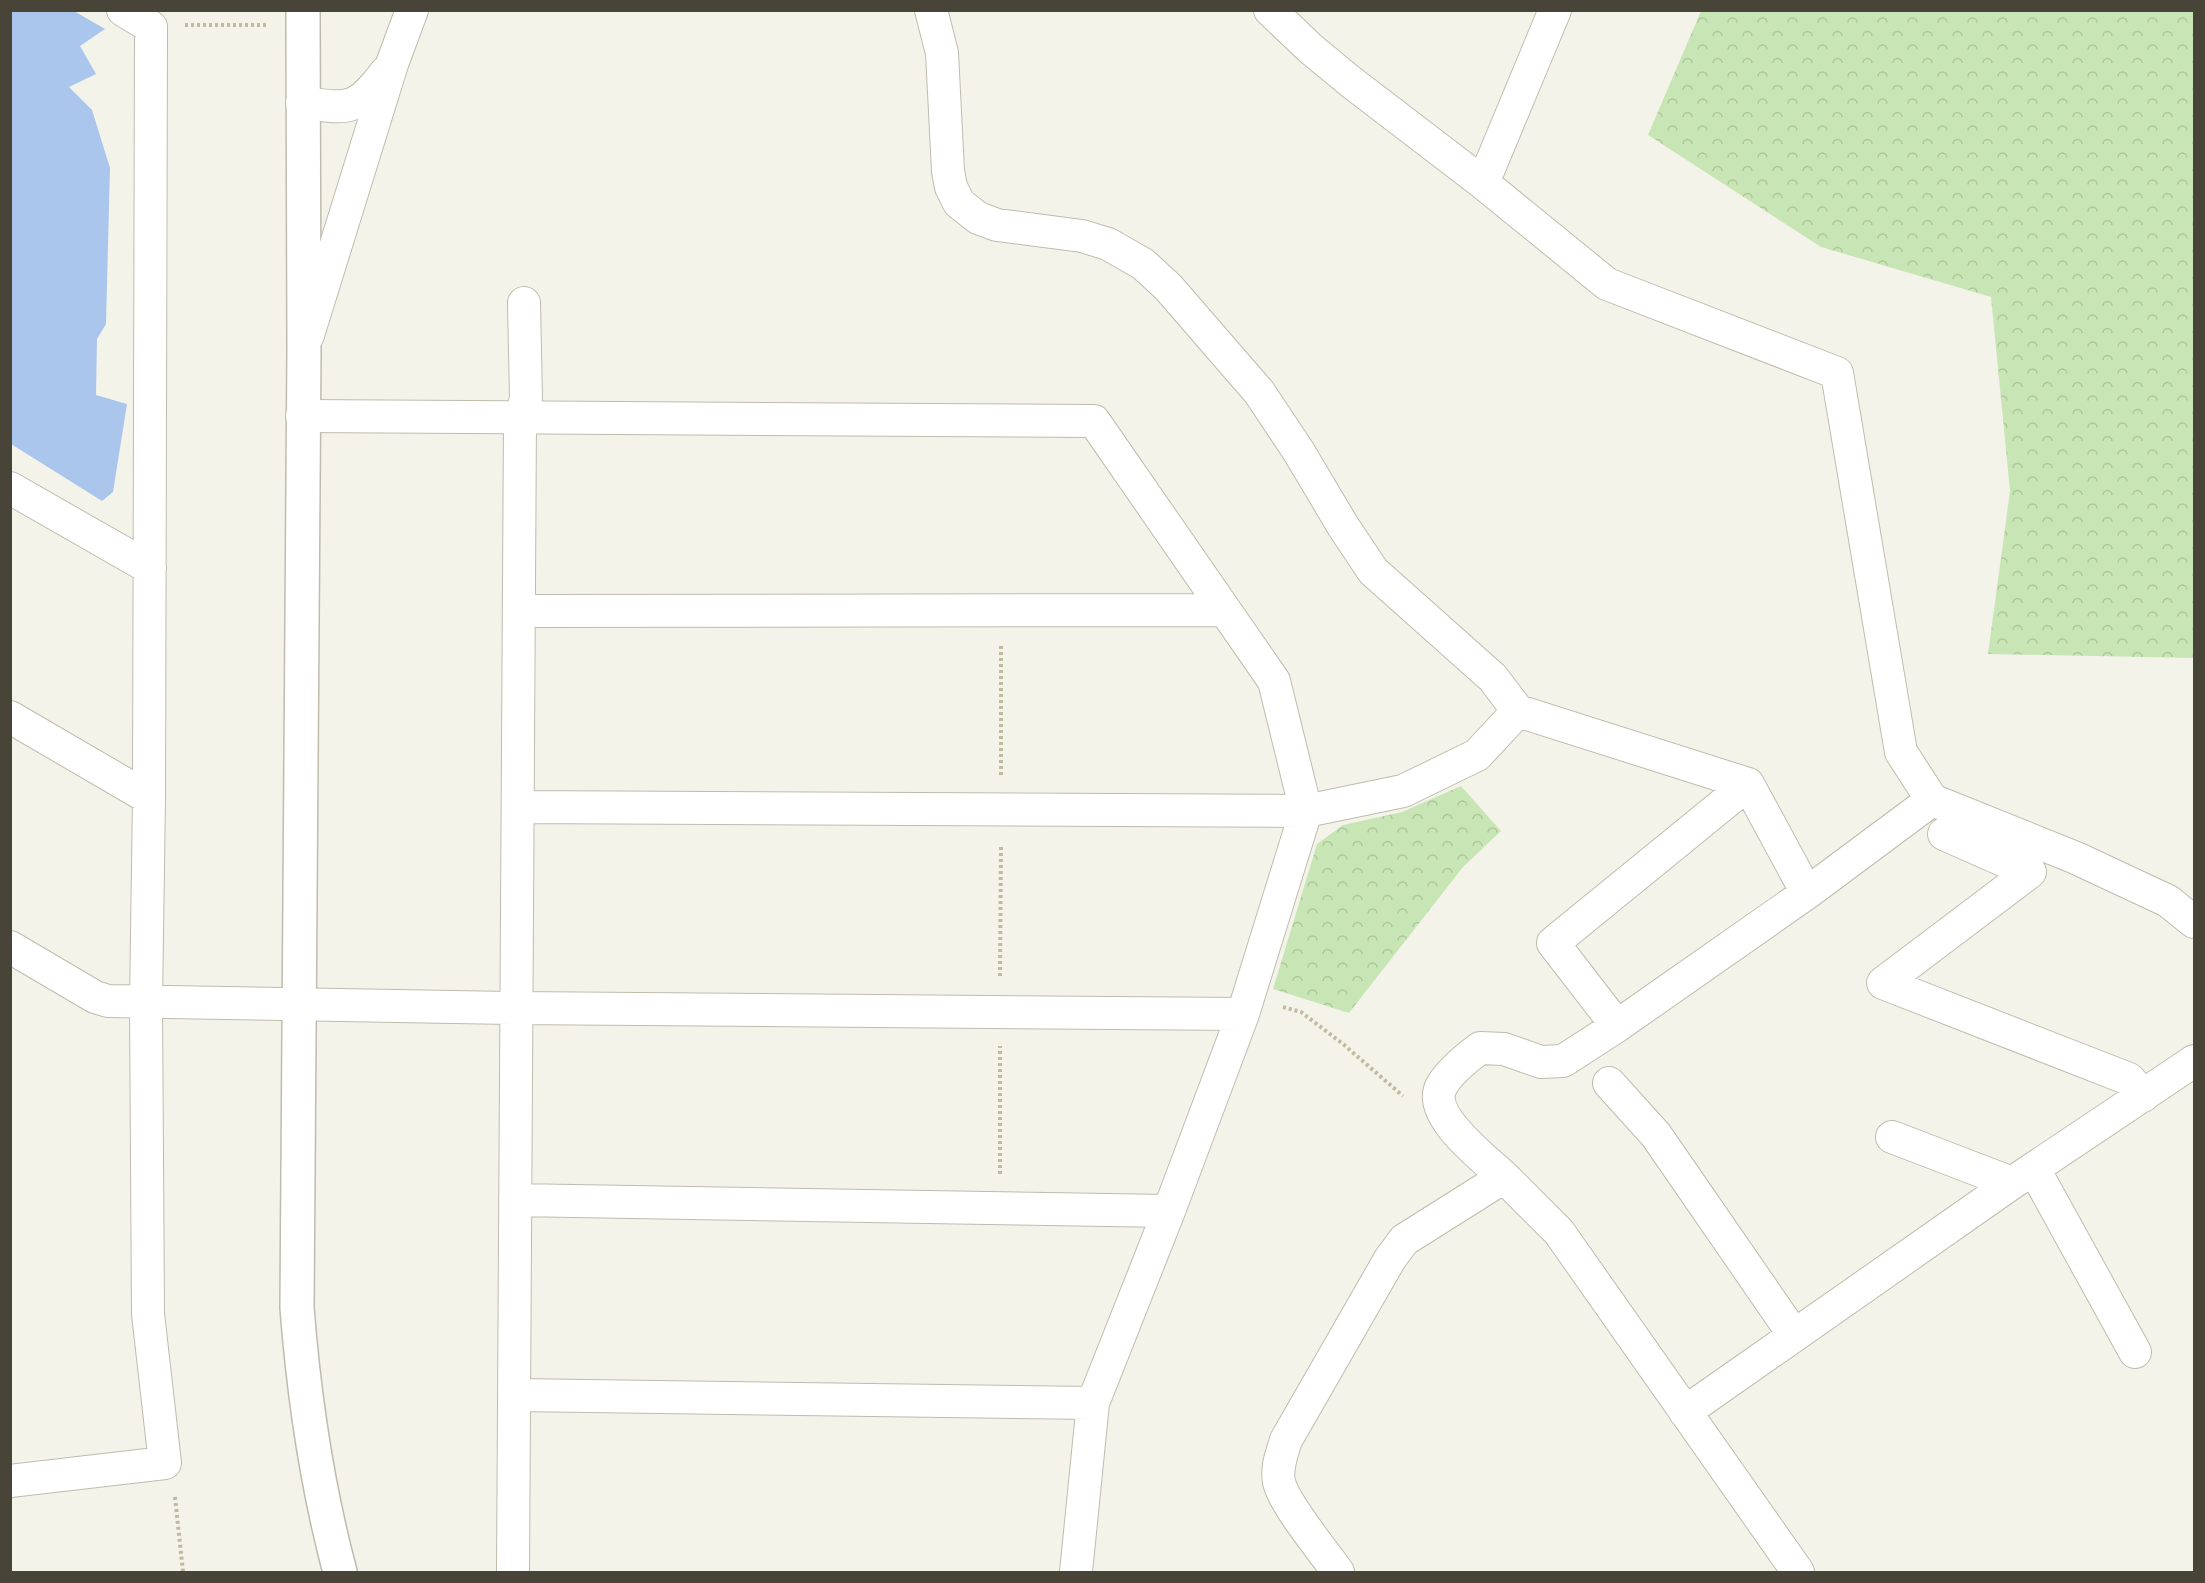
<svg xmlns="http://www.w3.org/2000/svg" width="2205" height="1583" font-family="'Noto Sans',sans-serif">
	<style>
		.forest { fill: url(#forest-crowns) }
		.water { fill: #aac6ed }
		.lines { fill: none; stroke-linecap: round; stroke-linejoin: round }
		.minor-casing { stroke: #bfbcad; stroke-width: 34 }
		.tertiary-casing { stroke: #bfbcad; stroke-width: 36 }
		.path { stroke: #c0ba9f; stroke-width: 4; stroke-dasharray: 3 3; stroke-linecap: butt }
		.minor { stroke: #fff; stroke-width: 32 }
		.tertiary { stroke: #fff; stroke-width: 33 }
	</style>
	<defs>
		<pattern id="forest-crowns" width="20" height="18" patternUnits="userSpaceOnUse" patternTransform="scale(1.5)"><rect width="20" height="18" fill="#c8e6b5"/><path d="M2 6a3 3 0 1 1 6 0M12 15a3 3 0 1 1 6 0" fill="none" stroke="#adc69c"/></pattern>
	</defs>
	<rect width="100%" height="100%" fill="#f4f3ea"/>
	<path class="forest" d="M 1701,11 L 2194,11 L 2194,658 L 1988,654 L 2010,491 L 1991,297 L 1821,247 L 1648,135 Z
		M 1461,786 L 1501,831 L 1463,867 L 1349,1013 L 1273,989 L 1317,844 L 1343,825 L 1402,812 Z"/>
	<path class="water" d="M 10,11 L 74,11 L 105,29 L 80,46 L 96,74 L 69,87 L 92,110 L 110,168 L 106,324 L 97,339 L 96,395 L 127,404 L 113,492 L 102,501 L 11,444 Z"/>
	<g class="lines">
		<defs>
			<path id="minor" d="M 1270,10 L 1311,49 L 1351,82 L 1483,183 L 1607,284 L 1837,373 L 1901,752 L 1932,800 L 2076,858 L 2168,901 L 2194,922
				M 302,103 C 350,109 356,111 386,72
				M 1483,183 L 1555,10
				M 308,335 L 392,64 L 412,10
				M 302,416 L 1094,421 L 1274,681 L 1306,811 L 1243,1014 L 1169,1211 L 1093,1403 L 1076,1572
				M 10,488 L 150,568
				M 520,611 L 1223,610
				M 1518,711 L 1748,784 L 1807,893
				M 10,717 L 149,798
				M 518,807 L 1306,811 L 1403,791 L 1477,755 L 1518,711 L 1493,678 L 1373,571 L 1343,526 L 1299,452 L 1259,392 L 1168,287 L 1143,264 L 1108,244 L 1082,236 L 997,225 L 978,218 L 959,203 L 951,187 L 948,171 L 942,53 L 931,10
				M 1944,834 L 2030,872 L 1883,983 L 2129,1079 L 2143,1096
				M 10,947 L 95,997 L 108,1001 L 515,1008 L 1243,1014
				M 1617,1026 L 1553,943 L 1748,784
				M 1609,1083 L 1656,1135 L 1794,1335
				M 1892,1137 L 2012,1183
				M 2034,1169 L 2135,1352
				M 1504,1177 C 1485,1159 1427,1116 1441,1087 C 1448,1073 1468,1057 1480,1048 L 1504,1049 L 1541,1062 L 1563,1061 L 1617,1026 L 1807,893 L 1932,800
				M 515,1200 L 1169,1211
				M 516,1395 L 1093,1403
				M 1685,1412 L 2012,1183 L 2194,1061
				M 10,1481 L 165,1463 L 148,1314 L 146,1003 L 149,798 L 151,27 L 123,10
				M 513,1572 L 520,418 L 526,399 L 524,303
				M 1338,1572 C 1324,1552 1284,1504 1279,1482 C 1276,1468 1282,1453 1286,1440 L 1390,1259 L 1404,1240 L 1504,1177 L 1559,1232 L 1798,1572"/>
			<path id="tertiary" d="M 303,10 L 304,349 L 297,1308 C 304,1397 317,1486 340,1572"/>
		</defs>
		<use href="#minor" class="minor-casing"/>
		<use href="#tertiary" class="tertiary-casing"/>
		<path class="path" d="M 185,25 L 267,25
			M 1001,775 L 1001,644
			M 1000,976 L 1001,845
			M 1283,1007 L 1301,1012 L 1343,1044 L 1403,1096
			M 1000,1174 L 1000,1046
			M 175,1497 L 183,1572"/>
		<use href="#minor" class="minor"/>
		<use href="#tertiary" class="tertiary"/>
	</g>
	<rect width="2205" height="1583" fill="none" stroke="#484438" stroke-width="24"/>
</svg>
